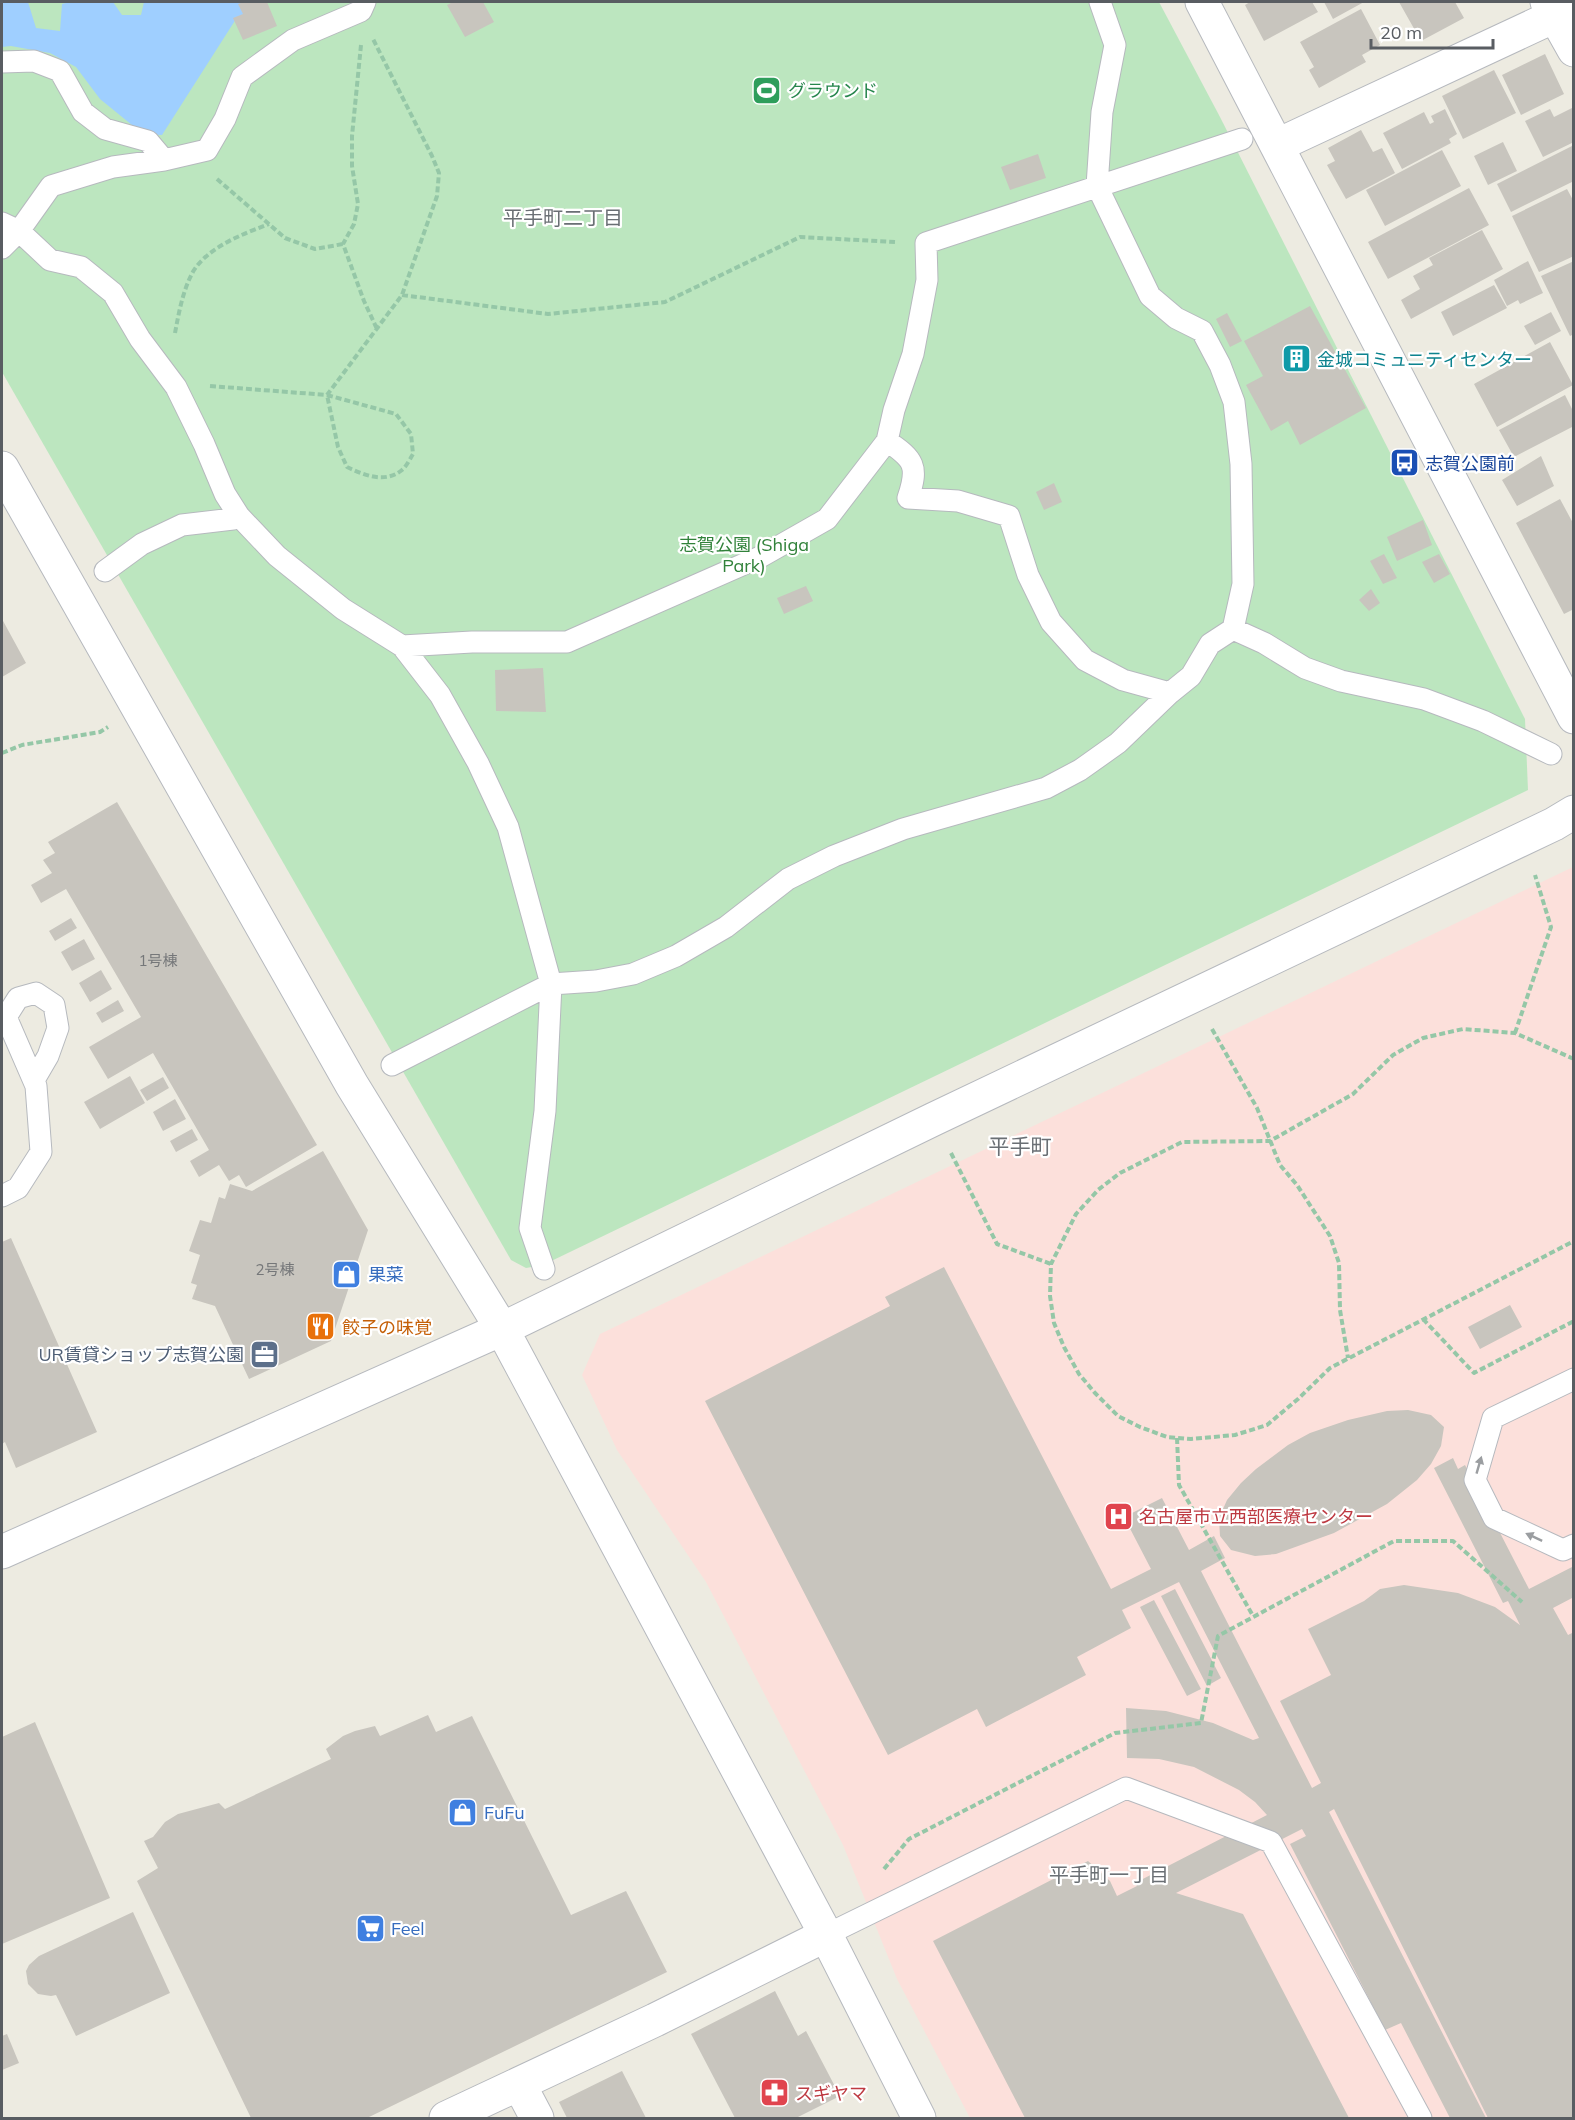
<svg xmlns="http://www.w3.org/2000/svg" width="1575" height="2120" font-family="Mulish,'Noto Sans JP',sans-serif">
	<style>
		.medical { fill: #fce0db }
		.green { fill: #bce6bf }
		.water { fill: #9fcfff }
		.building { fill: #c8c5be }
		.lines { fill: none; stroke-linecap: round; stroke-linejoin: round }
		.service-casing { stroke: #b6b9be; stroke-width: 23 }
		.minor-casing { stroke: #b6b9be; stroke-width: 35 }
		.tertiary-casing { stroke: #b6b9be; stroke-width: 35 }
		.path { stroke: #95c7a7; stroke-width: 4; stroke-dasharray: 6 3; stroke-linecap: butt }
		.service { stroke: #fff; stroke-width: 21 }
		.minor { stroke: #fff; stroke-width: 33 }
		.tertiary { stroke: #fff; stroke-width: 33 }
		.oneway { fill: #9b9ea1 }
		.labels { text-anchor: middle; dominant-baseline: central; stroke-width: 4.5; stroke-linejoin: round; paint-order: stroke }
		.number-label { font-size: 15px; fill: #757779 }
		.leisure-label { font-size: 18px; fill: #27864d; stroke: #fff; text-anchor: start }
		.culture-label { font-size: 18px; fill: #0d838f; stroke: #fff; text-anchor: start }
		.transit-label { font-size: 18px; fill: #164399; stroke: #fff; text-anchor: start }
		.park-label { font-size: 18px; fill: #31823a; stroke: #fff }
		.shop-label { font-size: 18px; fill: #366cbe; stroke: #fff; text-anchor: start }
		.food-label { font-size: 18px; fill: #c56008; stroke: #fff; text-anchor: start }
		.service-label { font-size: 18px; fill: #4e5e75; stroke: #fff; text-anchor: end }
		.health-label { font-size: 18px; fill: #be3a42; stroke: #fff; text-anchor: start }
		.neighbourhood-label { font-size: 20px; fill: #6a6f74; stroke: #fff }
		.quarter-label { font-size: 21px; fill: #6a6f74; stroke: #fff }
	</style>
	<rect width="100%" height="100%" fill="#edebe1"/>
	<path class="medical" d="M 1573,867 L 1573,2118 L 970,2118 L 897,1979 L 843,1845 L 706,1582 L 617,1450 L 582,1375 L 600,1334 Z"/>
	<path class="green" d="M 2,2 L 1159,2 L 1220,117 L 1525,719 L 1528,790 L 543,1265 L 526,1268 L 511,1260 L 2,372 Z"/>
	<path class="water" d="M 2,2 L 28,2 L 36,28 L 60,31 L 62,4 L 70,2 L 113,2 L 122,15 L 141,15 L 144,2 L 268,2 L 236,19 L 162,135 L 143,134 L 100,99 L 76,67 L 50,53 L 11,46 L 2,47 Z"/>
	<path class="building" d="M 244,2 L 267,2 L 277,26 L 243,40 L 233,18 L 243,14 L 238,4 Z
		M 453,2 L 483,2 L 494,22 L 465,37 L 447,5 Z
		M 1250,2 L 1312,2 L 1318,12 L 1264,41 L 1245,5 Z
		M 1324,2 L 1364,2 L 1333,19 Z
		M 1399,2 L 1455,2 L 1464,18 L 1421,41 Z
		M 1361,9 L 1380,45 L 1362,55 L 1366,62 L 1319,88 L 1309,70 L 1314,67 L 1300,42 Z
		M 1545,54 L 1564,94 L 1521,115 L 1502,75 Z
		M 1494,70 L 1516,113 L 1463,139 L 1442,96 Z
		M 1574,107 L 1574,142 L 1543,157 L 1525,121 L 1550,109 L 1554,117 Z
		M 1445,109 L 1457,134 L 1449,139 L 1451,143 L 1402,169 L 1383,133 L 1424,112 L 1430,124 L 1434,122 L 1431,116 Z
		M 1361,130 L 1373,152 L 1382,148 L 1395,173 L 1346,199 L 1327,165 L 1335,161 L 1328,148 Z
		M 1503,142 L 1517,171 L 1488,185 L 1474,156 Z
		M 1574,145 L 1574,181 L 1511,212 L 1497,184 Z
		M 1442,150 L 1461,186 L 1385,226 L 1366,190 Z
		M 1038,154 L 1046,178 L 1010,190 L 1001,167 Z
		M 1469,188 L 1489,225 L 1388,279 L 1368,242 Z
		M 1567,189 L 1574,202 L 1574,256 L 1539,272 L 1512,216 Z
		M 1482,230 L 1503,269 L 1411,319 L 1401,300 L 1420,289 L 1413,276 L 1433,265 L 1429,258 Z
		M 1528,261 L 1543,293 L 1520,304 L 1518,300 L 1507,306 L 1494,280 Z
		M 1574,261 L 1574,334 L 1570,336 L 1541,276 Z
		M 1494,285 L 1507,308 L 1453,336 L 1441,312 Z
		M 1310,306 L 1366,408 L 1300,445 L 1288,421 L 1271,431 L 1246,385 L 1263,376 L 1244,341 Z
		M 1551,312 L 1561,331 L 1535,345 L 1524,326 Z
		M 1227,313 L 1242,341 L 1230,347 L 1216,319 Z
		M 1550,342 L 1573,385 L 1497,427 L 1474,384 Z
		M 1565,395 L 1574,413 L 1574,426 L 1514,457 L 1499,430 Z
		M 1541,456 L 1554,486 L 1517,506 L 1502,480 Z
		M 1054,483 L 1062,502 L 1044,510 L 1036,492 Z
		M 1560,499 L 1574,525 L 1574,609 L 1564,614 L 1516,523 Z
		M 1423,520 L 1432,545 L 1397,561 L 1387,537 Z
		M 1384,554 L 1397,578 L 1383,584 L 1370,561 Z
		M 1439,554 L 1450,574 L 1434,583 L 1422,562 Z
		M 806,586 L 813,601 L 784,614 L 777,598 Z
		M 1371,589 L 1380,603 L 1369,611 L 1359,600 Z
		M 2,619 L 26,663 L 2,677 Z
		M 543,668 L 546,712 L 496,711 L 495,670 Z
		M 117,802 L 317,1145 L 246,1187 L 239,1175 L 229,1181 L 219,1165 L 199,1177 L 190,1161 L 209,1150 L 153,1053 L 108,1079 L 89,1047 L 141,1017 L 66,889 L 41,903 L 31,885 L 52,873 L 43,860 L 55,853 L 48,842 Z
		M 71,918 L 77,928 L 55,941 L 49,931 Z
		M 84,939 L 95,959 L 72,971 L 61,952 Z
		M 101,970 L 112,989 L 90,1002 L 79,983 Z
		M 118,1000 L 124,1011 L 102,1023 L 96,1013 Z
		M 130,1076 L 145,1103 L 100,1129 L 84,1102 Z
		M 163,1077 L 169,1088 L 147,1101 L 140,1090 Z
		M 175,1099 L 186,1119 L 163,1131 L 153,1112 Z
		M 192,1129 L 198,1140 L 176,1152 L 170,1141 Z
		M 323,1151 L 368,1230 L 331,1341 L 249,1379 L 215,1306 L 192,1299 L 197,1285 L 191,1283 L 200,1255 L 189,1251 L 200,1220 L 211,1223 L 219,1197 L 225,1199 L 230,1184 L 252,1191 Z
		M 11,1238 L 97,1432 L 16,1468 L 5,1442 L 2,1444 L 2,1242 Z
		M 944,1267 L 1111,1589 L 1151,1569 L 1124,1517 L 1162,1498 L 1189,1550 L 1214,1536 L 1225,1558 L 1201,1571 L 1312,1788 L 1321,1783 L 1280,1701 L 1331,1675 L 1308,1629 L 1364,1601 L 1380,1589 L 1404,1585 L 1458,1593 L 1495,1607 L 1520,1625 L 1508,1601 L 1503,1603 L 1434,1468 L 1453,1458 L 1458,1469 L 1465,1465 L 1529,1589 L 1574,1566 L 1574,1597 L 1553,1608 L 1568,1635 L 1574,1632 L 1574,2118 L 1488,2118 L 1334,1809 L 1329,1812 L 1486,2118 L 1450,2118 L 1401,2023 L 1385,2030 L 1290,1844 L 1306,1836 L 1302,1829 L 1176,1893 L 1243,1914 L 1349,2118 L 1025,2118 L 933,1941 L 1088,1861 L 1110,1881 L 1117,1896 L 1137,1886 L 1135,1883 L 1267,1815 L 1255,1802 L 1239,1790 L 1194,1767 L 1159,1759 L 1127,1758 L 1126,1708 L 1166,1711 L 1213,1723 L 1253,1740 L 1259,1738 L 1179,1582 L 1122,1610 L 1131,1628 L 1077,1657 L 1086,1675 L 986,1727 L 977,1709 L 888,1755 L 705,1401 L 890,1306 L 885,1297 Z
		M 1510,1305 L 1522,1327 L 1480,1349 L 1468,1327 Z
		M 1408,1410 L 1431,1415 L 1444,1427 L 1441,1446 L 1431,1464 L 1417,1480 L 1387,1504 L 1334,1533 L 1276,1554 L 1255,1556 L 1231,1550 L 1220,1536 L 1219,1518 L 1227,1500 L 1241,1483 L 1256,1469 L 1288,1445 L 1310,1433 L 1348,1420 L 1387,1411 Z
		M 1175,1589 L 1221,1678 L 1207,1686 L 1161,1596 Z
		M 1154,1600 L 1201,1689 L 1187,1696 L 1140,1607 Z
		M 428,1715 L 436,1732 L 472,1716 L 571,1915 L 626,1891 L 667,1972 L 367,2118 L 251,2118 L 137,1881 L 158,1868 L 144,1841 L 153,1837 L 165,1822 L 178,1814 L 219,1803 L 225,1809 L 331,1759 L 326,1749 L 343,1736 L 355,1731 L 375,1726 L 380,1736 Z
		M 35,1722 L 110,1898 L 2,1944 L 2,1737 Z
		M 133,1912 L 170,1993 L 76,2036 L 56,1995 L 51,1996 L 38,1994 L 28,1984 L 26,1971 L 29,1965 L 39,1956 Z
		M 775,1991 L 798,2036 L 806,2031 L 840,2096 L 796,2118 L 735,2118 L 691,2034 Z
		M 7,2034 L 19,2063 L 2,2070 L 2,2036 Z
		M 622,2071 L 646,2118 L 567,2118 L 559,2102 Z"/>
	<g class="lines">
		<defs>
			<path id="service" d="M 2,62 L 34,61 L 60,71 L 83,112 L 105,129 L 148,141 L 164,160
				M 2,223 L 19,231 L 51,186 L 113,167 L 164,160 L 207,150 L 225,119 L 242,77 L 293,40 L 361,11 L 365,2
				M 2,248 L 19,231 L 50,260 L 81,267 L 113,293 L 140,339 L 176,387 L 204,444 L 225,494 L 239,516 L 277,556 L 343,609 L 402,646 L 472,642 L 567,642 L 760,557 L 827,519 L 887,441 L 894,410 L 913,354 L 927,280 L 926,243 L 1242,139
				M 887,441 C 914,459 919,466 908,498 L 958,501 L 1009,516 L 1028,575 L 1051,622 L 1085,660 L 1123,680 L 1170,693
				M 105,571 L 142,544 L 182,525 L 233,519 L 239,516
				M 1233,629 L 1264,643 L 1305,668 L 1341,681 L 1424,699 L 1483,721 L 1551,754
				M 402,646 L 440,695 L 478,763 L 508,827 L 551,984 L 545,1111 L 530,1228 L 544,1269
				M 392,1065 L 551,984 L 596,981 L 633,974 L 676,956 L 726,927 L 788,879 L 834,856 L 903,829 L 1046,788 L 1080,770 L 1118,743 L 1170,693 L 1191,676 L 1210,644 L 1233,629 L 1243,584 L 1241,464 L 1234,402 L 1220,365 L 1202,331 L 1176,318 L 1150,296 L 1097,186 L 1102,112 L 1115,45 L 1100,2
				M 2,1196 L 18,1188 L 41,1152 L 36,1086 L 6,1017 L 18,998 L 36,993 L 54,1005 L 58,1028 L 48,1056 L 34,1080
				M 1574,1379 L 1493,1418 L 1475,1480 L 1494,1518 L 1563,1550 L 1574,1545
				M 826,1935 L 1126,1788 L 1271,1842 L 1421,2118"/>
			<path id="minor" d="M 1547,2 L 1574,50
				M 1278,145 L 1574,7
				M 519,2084 L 537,2118
				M 446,2118 L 655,2020 L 826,1935"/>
			<path id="tertiary" d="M 1202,2 L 1574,717
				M 2,468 L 352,1085 L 502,1329 L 826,1935 L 919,2118
				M 2,1552 L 502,1329 L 934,1119 L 1554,824 L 1574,812"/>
		</defs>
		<use href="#service" class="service-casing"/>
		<use href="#minor" class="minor-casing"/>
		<use href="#tertiary" class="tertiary-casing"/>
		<path class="path" d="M 361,45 L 352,136 L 352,166 L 358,204 L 354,224 L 343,244 L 364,301 L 377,329
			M 217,179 L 285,238 L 315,249 L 343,244
			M 402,295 L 548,314 L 665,302 L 800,237 L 895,242
			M 175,333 C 179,312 183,289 194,270 C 210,246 243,234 269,224
			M 210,386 L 327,395 L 402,295 L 437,196 L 439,173 L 432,156 L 373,39
			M 327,395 L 396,414 L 411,434 L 413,454 C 410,459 406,467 402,470 C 385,484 364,475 347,467 L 338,447 Z
			M 2,753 L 22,745 L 100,732 L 108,727
			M 1212,1029 L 1257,1108 L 1280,1165 L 1297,1185 L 1330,1236 L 1339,1263 L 1340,1310 L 1348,1358
			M 1515,1033 L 1551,927 L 1535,875
			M 1574,1059 L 1515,1033 L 1463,1029 L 1423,1038 L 1393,1055 L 1353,1094 L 1270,1141 L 1182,1142 L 1120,1173 L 1098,1190 L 1076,1214 L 1051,1264 L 1050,1296 L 1054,1323 L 1064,1347 L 1079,1374 L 1095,1393 L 1118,1416 L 1140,1427 L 1167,1437 L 1191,1439 L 1235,1435 L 1267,1425 L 1298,1399 L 1330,1368 L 1574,1241
			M 951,1153 L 997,1244 L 1051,1264
			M 1423,1319 L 1474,1373 L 1574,1321
			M 1177,1438 L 1179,1485 L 1253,1616
			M 884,1869 L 909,1839 L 1115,1733 L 1201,1723 L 1218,1636 L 1394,1541 L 1453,1541 L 1522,1602"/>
		<use href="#service" class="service"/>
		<use href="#minor" class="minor"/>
		<use href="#tertiary" class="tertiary"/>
	</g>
	<defs><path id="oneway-solid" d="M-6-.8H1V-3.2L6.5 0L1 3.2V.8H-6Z" transform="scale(1.5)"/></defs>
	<g class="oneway">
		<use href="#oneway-solid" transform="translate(1479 1465) rotate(-74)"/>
		<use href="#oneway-solid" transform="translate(1534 1537) rotate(-155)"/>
	</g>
	<defs>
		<symbol id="stadium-square" viewBox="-11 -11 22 22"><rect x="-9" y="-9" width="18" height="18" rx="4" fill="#2e9e5b" stroke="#fff"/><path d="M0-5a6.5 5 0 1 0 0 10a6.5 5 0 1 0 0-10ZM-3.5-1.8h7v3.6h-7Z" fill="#fff"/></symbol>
		<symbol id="building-square" viewBox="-11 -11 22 22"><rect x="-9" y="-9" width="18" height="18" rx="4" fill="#0f9aa8" stroke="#fff"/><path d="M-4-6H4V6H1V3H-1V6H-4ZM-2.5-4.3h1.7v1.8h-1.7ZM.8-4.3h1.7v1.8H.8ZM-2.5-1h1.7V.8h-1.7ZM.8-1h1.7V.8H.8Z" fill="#fff"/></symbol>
		<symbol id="bus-square" viewBox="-11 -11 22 22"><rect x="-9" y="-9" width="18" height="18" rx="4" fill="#1a4fb4" stroke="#fff"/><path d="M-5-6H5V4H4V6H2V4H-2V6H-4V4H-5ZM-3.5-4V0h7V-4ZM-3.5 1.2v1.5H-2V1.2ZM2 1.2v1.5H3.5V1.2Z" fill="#fff"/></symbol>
		<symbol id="shop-square" viewBox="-11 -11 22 22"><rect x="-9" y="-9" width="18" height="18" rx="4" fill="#3f7fe0" stroke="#fff"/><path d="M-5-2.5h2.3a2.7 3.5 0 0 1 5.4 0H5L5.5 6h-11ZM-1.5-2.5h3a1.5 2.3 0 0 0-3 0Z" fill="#fff"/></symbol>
		<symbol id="restaurant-square" viewBox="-11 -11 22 22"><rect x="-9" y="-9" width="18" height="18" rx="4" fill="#e8710a" stroke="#fff"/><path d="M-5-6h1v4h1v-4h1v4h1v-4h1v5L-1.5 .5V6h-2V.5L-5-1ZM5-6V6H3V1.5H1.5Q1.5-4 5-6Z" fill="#fff"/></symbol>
		<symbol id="office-square" viewBox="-11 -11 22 22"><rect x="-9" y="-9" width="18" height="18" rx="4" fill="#5c6f8a" stroke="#fff"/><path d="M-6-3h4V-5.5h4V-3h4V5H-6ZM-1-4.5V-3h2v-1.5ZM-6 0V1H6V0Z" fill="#fff"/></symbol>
		<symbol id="hospital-square" viewBox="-11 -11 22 22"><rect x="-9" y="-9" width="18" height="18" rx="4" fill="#e0444e" stroke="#fff"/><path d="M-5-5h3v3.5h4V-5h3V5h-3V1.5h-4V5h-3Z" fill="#fff"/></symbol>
		<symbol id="supermarket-square" viewBox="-11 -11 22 22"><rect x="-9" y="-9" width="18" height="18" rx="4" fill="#3f7fe0" stroke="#fff"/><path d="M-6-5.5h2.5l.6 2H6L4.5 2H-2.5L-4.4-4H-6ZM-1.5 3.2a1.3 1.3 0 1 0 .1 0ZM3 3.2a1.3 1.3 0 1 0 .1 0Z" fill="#fff"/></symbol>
		<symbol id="pharmacy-square" viewBox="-11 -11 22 22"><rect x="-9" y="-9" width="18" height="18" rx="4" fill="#e0444e" stroke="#fff"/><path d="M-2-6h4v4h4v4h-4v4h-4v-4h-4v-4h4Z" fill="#fff"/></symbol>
	</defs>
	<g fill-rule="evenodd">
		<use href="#stadium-square" x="750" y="74" width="33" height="33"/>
		<use href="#building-square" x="1280" y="342" width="33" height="33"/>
		<use href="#bus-square" x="1388" y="446" width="33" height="33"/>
		<use href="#shop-square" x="330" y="1258" width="33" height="33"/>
		<use href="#restaurant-square" x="304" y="1310" width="33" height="33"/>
		<use href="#office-square" x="248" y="1338" width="33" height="33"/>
		<use href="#hospital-square" x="1102" y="1500" width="33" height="33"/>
		<use href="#shop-square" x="446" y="1796" width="33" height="33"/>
		<use href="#supermarket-square" x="354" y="1912" width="33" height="33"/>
		<use href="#pharmacy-square" x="758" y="2076" width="33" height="33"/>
	</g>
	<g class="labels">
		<g class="number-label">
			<text x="158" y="960">1号棟</text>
			<text x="275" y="1269">2号棟</text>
		</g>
		<g class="leisure-label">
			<text x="788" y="90">グラウンド</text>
		</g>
		<g class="culture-label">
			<text x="1317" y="359">金城コミュニティセンター</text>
		</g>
		<g class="transit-label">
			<text x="1425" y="463">志賀公園前</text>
		</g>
		<g class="park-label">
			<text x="744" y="544">志賀公園 (Shiga<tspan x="744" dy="21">Park)</tspan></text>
		</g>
		<g class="shop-label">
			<text x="368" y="1274">果菜</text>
			<text x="484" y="1812">FuFu</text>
			<text x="391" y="1928">Feel</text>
		</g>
		<g class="food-label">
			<text x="342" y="1327">餃子の味覚</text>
		</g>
		<g class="service-label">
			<text x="244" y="1354">UR賃貸ショップ志賀公園</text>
		</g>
		<g class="health-label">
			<text x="1139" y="1516">名古屋市立西部医療センター</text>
			<text x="795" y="2093">スギヤマ</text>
		</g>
		<g class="neighbourhood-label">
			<text x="563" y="217">平手町二丁目</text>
			<text x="1109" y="1874">平手町一丁目</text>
		</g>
		<g class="quarter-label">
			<text x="1020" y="1146">平手町</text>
		</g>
	</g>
	<rect width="1575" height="2120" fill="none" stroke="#595d62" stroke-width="6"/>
	<path d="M1371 39v9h122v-9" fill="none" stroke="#595d62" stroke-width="3"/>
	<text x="1380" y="39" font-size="18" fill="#595d62" stroke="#ffffff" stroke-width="4.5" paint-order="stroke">20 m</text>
</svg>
